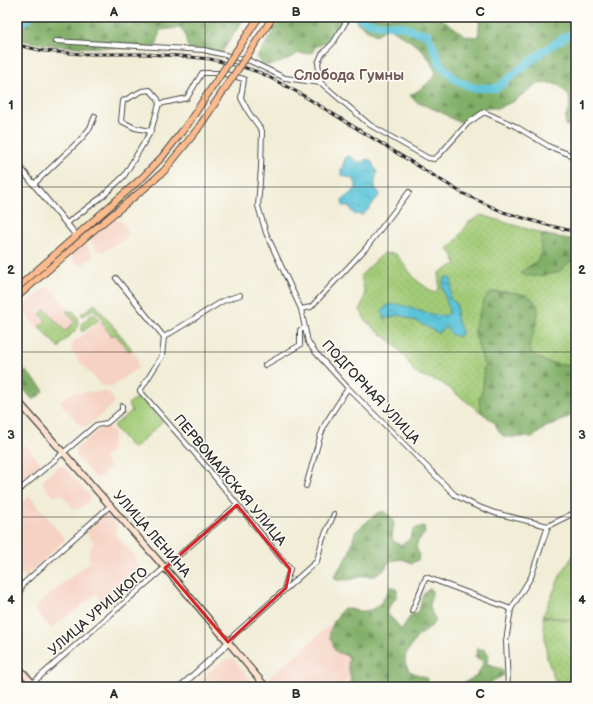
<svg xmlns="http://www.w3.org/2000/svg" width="593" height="704" font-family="'Balsamiq Sans',sans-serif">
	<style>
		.built { fill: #f6d2c3 }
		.grass { fill: url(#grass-dots); stroke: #667b51 }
		.forest { fill: url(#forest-firs); stroke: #566d4a }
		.park { fill: #a2cb77; stroke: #667b51 }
		.water { fill: url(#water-ripples); stroke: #447882 }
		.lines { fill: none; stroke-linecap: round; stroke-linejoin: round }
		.river { stroke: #5cc4d9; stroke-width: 8 }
		.minor-casing { stroke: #494845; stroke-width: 6 }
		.tertiary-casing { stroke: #494845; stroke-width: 7 }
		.secondary-casing { stroke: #494845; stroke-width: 8 }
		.primary-casing { stroke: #494845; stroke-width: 8 }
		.minor { stroke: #fff; stroke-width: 4 }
		.tertiary { stroke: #fff; stroke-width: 5 }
		.secondary { stroke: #fde4d1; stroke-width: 5.5 }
		.primary { stroke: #fbbb8d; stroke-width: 6 }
		.rail-casing { stroke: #2b2b2b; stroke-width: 3 }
		.rail { stroke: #fdfcf7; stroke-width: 1.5; stroke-dasharray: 4.5; stroke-linecap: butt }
		.primary-bridge-casing { stroke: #494845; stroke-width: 8; stroke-linecap: butt }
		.primary-bridge { stroke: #fbbb8d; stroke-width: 6 }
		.marked { fill: none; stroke: #d62828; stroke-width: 3; stroke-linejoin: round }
		.grid { fill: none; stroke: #2b2b2b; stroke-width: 1; stroke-opacity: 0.55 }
		.labels { text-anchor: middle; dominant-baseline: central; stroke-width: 3; stroke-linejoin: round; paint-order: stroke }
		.street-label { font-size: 14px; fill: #2b2b2b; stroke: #fdfcf7 }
		.neighbourhood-label { font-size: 15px; font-weight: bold; fill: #725958; stroke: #fdfcf7 }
		.neatline { fill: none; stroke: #2b2b2b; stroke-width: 1.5 }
		.grid-label { font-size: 13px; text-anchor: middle; font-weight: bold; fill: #2b2b2b }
	</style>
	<defs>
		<pattern id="grass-dots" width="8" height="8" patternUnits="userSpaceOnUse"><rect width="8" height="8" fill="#a2cb77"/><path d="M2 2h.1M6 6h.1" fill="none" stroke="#8cae67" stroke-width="1.8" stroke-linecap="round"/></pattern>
		<pattern id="forest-firs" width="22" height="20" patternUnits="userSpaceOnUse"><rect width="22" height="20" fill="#81af68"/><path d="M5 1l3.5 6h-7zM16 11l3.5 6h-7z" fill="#6a8f56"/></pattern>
		<pattern id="water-ripples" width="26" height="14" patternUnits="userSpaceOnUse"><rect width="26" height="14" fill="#5cc4d9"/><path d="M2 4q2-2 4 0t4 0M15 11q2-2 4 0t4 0" fill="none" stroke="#4c9fb0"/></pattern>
	</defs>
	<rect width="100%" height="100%" fill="#fdfcf7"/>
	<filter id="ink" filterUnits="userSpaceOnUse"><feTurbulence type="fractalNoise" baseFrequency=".025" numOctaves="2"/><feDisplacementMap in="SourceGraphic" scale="8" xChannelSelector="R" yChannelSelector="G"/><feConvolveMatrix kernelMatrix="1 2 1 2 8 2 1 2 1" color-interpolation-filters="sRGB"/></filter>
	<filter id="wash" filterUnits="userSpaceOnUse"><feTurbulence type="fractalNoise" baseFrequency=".012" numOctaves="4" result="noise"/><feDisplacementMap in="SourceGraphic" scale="16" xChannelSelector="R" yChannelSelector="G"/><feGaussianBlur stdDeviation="0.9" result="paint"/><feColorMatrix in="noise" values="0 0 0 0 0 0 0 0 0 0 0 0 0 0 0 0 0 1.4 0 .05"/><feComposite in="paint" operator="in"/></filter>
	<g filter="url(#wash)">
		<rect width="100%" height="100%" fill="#f1edd7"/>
		<path class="built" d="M 115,220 L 122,221 L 128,231 L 127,237 L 104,251 L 98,251 L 91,242 L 93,235 Z
			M 81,244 L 85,244 L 94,256 L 82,265 L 75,263 L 71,256 L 71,251 Z
			M 46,287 L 51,288 L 79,322 L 78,327 L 67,336 L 37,327 L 24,312 L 24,306 Z
			M 109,321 L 138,358 L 138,368 L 112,386 L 102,386 L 80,362 L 71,350 L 73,342 L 100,322 Z
			M 103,391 L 108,392 L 114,400 L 114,404 L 87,427 L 82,427 L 63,406 L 61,401 L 72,393 Z
			M 103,426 L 109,427 L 114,434 L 111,450 L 104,458 L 110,468 L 99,478 L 94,477 L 76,456 L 76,448 Z
			M 20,445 L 25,445 L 40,462 L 40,466 L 24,479 L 20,479 L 17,475 L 17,447 Z
			M 58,466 L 63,466 L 90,495 L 90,500 L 80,509 L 74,509 L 62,495 L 53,496 L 43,484 L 43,480 Z
			M 30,496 L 65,539 L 25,578 L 17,568 L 17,507 Z
			M 103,514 L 108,514 L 117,525 L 117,531 L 115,534 L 136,557 L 136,562 L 143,572 L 143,578 L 114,604 L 107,608 L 96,594 L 51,629 L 33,608 L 91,561 L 88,553 L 94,542 L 86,532 L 95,525 L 96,520 Z
			M 328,626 L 362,666 L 339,687 L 277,687 L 270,678 L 270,677 Z
			M 233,658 L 257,687 L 193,687 L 223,660 Z"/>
		<path class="grass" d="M 481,215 L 547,235 L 542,236 C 540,243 542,249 540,256 C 537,264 526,267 520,273 L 559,271 L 567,264 L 576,259 L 576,367 C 558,363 540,366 529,348 L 531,335 L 537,322 L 511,292 L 491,292 L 480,311 L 474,330 L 484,365 L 483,388 L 479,401 L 482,413 L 442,383 L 415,373 L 405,357 L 392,342 L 376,330 L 366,321 L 360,310 L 365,295 L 361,275 L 384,253 L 396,254 L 416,280 L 434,293 L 439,288 L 439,273 L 456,264 L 454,257 L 448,249 L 459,237 L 468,223 Z
			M 95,304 L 132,349 L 129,351 L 115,334 L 112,336 L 101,322 L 103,320 L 94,309 L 83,316 L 81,314 Z
			M 45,309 L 65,331 L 75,322 L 66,311 L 73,311 L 78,318 L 77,329 L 61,344 L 59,348 L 39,327 L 46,321 L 40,314 Z
			M 92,314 L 95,314 L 99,320 L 82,332 L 82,323 Z
			M 576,553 L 576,620 L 543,616 L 560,576 L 574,554 Z
			M 543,617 L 576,621 L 576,687 L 557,687 L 547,658 Z"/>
		<path class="forest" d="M 17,17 L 245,17 L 220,55 L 214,55 L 189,48 L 187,45 L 185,34 L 179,28 L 160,30 L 157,44 L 154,48 C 109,47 61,50 17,39 Z
			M 282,17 L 347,17 L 329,41 L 315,47 L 313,52 L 304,54 L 299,53 C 287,59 264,75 257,57 Z
			M 357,17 L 439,17 L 466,36 L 478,37 L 480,17 L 513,17 L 514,21 L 524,23 L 528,17 L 576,17 L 576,28 L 571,28 L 573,39 L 576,41 L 576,120 L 573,125 L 566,126 L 565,118 L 570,108 L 569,96 L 560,86 L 551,83 L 536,84 L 516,100 L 499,108 L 485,108 L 476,111 L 463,122 L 454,120 L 441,112 L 416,102 L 410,95 C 421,90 429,83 436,73 L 429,59 L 419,47 L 389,27 L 376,35 C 369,32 363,26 356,22 Z
			M 547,235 L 576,240 L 576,259 C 568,261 565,269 558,272 C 549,275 527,279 520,273 C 526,267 537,264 540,256 C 542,249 540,243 542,236 Z
			M 491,292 C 512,292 545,290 537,321 C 535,330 531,338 529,348 C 539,366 558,363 576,367 L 576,413 L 555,424 L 546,427 L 533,437 L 504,437 L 499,432 L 495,423 L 482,413 L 479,401 L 483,388 L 484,365 L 474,330 L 484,300 Z
			M 25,370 L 43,389 L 43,392 L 35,399 L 32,399 L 17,381 L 17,377 Z
			M 385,511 L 394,520 L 392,540 L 401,545 L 410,539 C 412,530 414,528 424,526 L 425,533 L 418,541 L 416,547 L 419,554 L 418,560 L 412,563 L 402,559 L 390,561 L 383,571 L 375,576 L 363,576 L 350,580 L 336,580 L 334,576 L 349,554 L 355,532 L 377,513 Z
			M 391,586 L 397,590 L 397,596 L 389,607 L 387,614 L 395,621 L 401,630 L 411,615 L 418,612 C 424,601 417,597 431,588 C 434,596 430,597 430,604 C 430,610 433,615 436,620 L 429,629 L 417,637 L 406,654 L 405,662 L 409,671 L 427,678 L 427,687 L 361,687 L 360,686 L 353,684 L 351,687 L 348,687 L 347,686 L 351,680 L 348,664 L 349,657 L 335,651 C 334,646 332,642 330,638 C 327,629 338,615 344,608 C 349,608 355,611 360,611 C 378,612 383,600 391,586 Z
			M 478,648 L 485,650 L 489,655 L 487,662 L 489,665 L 502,669 L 504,675 L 482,687 L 454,687 C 468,681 481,677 483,661 L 475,657 Z"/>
		<path class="park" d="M 140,395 L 163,422 L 133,449 L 113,426 L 132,411 L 128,404 Z"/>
		<path class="water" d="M 348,156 L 351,157 L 360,163 L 367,159 L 371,161 L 377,172 C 375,183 372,185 380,194 L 368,210 L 362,215 L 354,214 L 349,206 L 343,206 L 342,200 L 356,189 L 356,184 L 353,179 L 341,175 L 341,170 L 346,157 Z
			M 445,277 L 449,278 L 452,280 L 450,299 L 456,303 L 457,311 L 456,317 L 462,332 L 459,337 L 451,334 L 445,327 L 438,333 L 416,321 L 399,315 L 385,319 L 382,311 C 391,297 411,309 423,312 C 431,314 438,316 445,316 L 448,314 L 449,310 L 442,286 Z"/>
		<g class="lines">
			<path class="river" d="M 357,17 L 373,24 L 403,26 L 416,32 L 428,34 L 440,64 L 456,80 L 474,88 L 497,88 C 522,68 545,48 572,33 L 576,34
				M 17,26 L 30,17"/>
		</g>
	</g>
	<g filter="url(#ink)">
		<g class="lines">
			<defs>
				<path id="minor" d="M 349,17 L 333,43 L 322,54 L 318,63 L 321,83 L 370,125 L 428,158 L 434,159 L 439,155 L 468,123 L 484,112 L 515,126 L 550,147 L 576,157
					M 55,41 L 204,50 L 250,61 L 285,78 L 321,83
					M 151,131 L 135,128 L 121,121 L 123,101 L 142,91 L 150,90 L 158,99 L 159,104
					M 34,184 L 81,139 L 90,128 L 95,116
					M 67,223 L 103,196 L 124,176 L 151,131 L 159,104 L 187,98 L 202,73 L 222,73 L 244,79 L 241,98 L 249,113 L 262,131 L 261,168 L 258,206 L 266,233 L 301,309 L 308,342 L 316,353 L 348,388 L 455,495 L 474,505 L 495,513 L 548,526 L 576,512
					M 116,278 L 164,337
					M 240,295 L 223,301 L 164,337 L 162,356 L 140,391 L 205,465 L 290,569 L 285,585 L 286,588
					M 301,309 L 311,307 L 366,248 L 409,192
					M 265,365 L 300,345 L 300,330 L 305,328
					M 306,486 L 320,437 L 325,424 L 348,388
					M 17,492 L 96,425 L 107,423 L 122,410 L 122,406
					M 17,600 L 23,584 L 111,505
					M 412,611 L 426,577 L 511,609
					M 228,642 L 234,635 L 317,561 L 322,541 L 334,514
					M 28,687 L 87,635 L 237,505
					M 508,687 L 506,641 L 511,609 L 531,577 L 548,526"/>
				<path id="tertiary" d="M 17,164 L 76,235
					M 180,687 L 222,649 L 228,642"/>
				<path id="secondary" d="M 17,400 L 179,584 L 266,687
					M 17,666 L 36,687"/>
				<path id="primary" d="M 17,288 L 144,176 L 162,157 L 187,125
					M 17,297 L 89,234 L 146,187 L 164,171 L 197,130"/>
			</defs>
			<use href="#minor" class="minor-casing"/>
			<use href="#tertiary" class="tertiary-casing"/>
			<use href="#secondary" class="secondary-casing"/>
			<use href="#primary" class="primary-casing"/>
			<use href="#minor" class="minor"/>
			<use href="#tertiary" class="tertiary"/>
			<use href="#secondary" class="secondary"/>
			<use href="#primary" class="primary"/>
			<defs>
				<path id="rail" d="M 17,45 L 44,51 L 81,54 L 146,54 L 180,56 L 210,59 L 243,67 L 261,73 L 299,93 L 462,193 L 503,212 L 547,225 L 576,232"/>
			</defs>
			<use href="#rail" class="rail-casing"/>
			<use href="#rail" class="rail"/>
			<defs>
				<path id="primary-bridge" d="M 187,125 L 259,17
					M 197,130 L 273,17"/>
			</defs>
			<use href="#primary-bridge" class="primary-bridge-casing"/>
			<use href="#primary-bridge" class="primary-bridge"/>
		</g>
	</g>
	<path class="marked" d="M 237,505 L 290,569 L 286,588 L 228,642 L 165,568 Z"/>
	<path class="grid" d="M 205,17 L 205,687M 388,17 L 388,687M 17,187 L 576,187M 17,352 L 576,352M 17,517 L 576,517"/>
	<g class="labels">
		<g class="street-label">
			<text transform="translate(371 392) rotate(47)">ПОДГОРНАЯ УЛИЦА</text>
			<text transform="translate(230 480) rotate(50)">ПЕРВОМАЙСКАЯ УЛИЦА</text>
			<text transform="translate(152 534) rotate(49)">УЛИЦА ЛЕНИНА</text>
			<text transform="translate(98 611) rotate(-41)">УЛИЦА УРИЦКОГО</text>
		</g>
		<g class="neighbourhood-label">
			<text x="349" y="75">Слобода Гумны</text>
		</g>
	</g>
	<rect width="593" height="704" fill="none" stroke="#fdfcf7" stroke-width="44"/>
	<rect x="22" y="22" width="549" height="660" class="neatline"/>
	<g class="grid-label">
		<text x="114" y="16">A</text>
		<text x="296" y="16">B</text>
		<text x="480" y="16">C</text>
		<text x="11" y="109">1</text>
		<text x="582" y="109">1</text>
		<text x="11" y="274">2</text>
		<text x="582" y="274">2</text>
		<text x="11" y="439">3</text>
		<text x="582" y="439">3</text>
		<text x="11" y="604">4</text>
		<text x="582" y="604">4</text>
		<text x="114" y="698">A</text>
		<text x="296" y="698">B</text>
		<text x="480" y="698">C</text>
	</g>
</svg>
